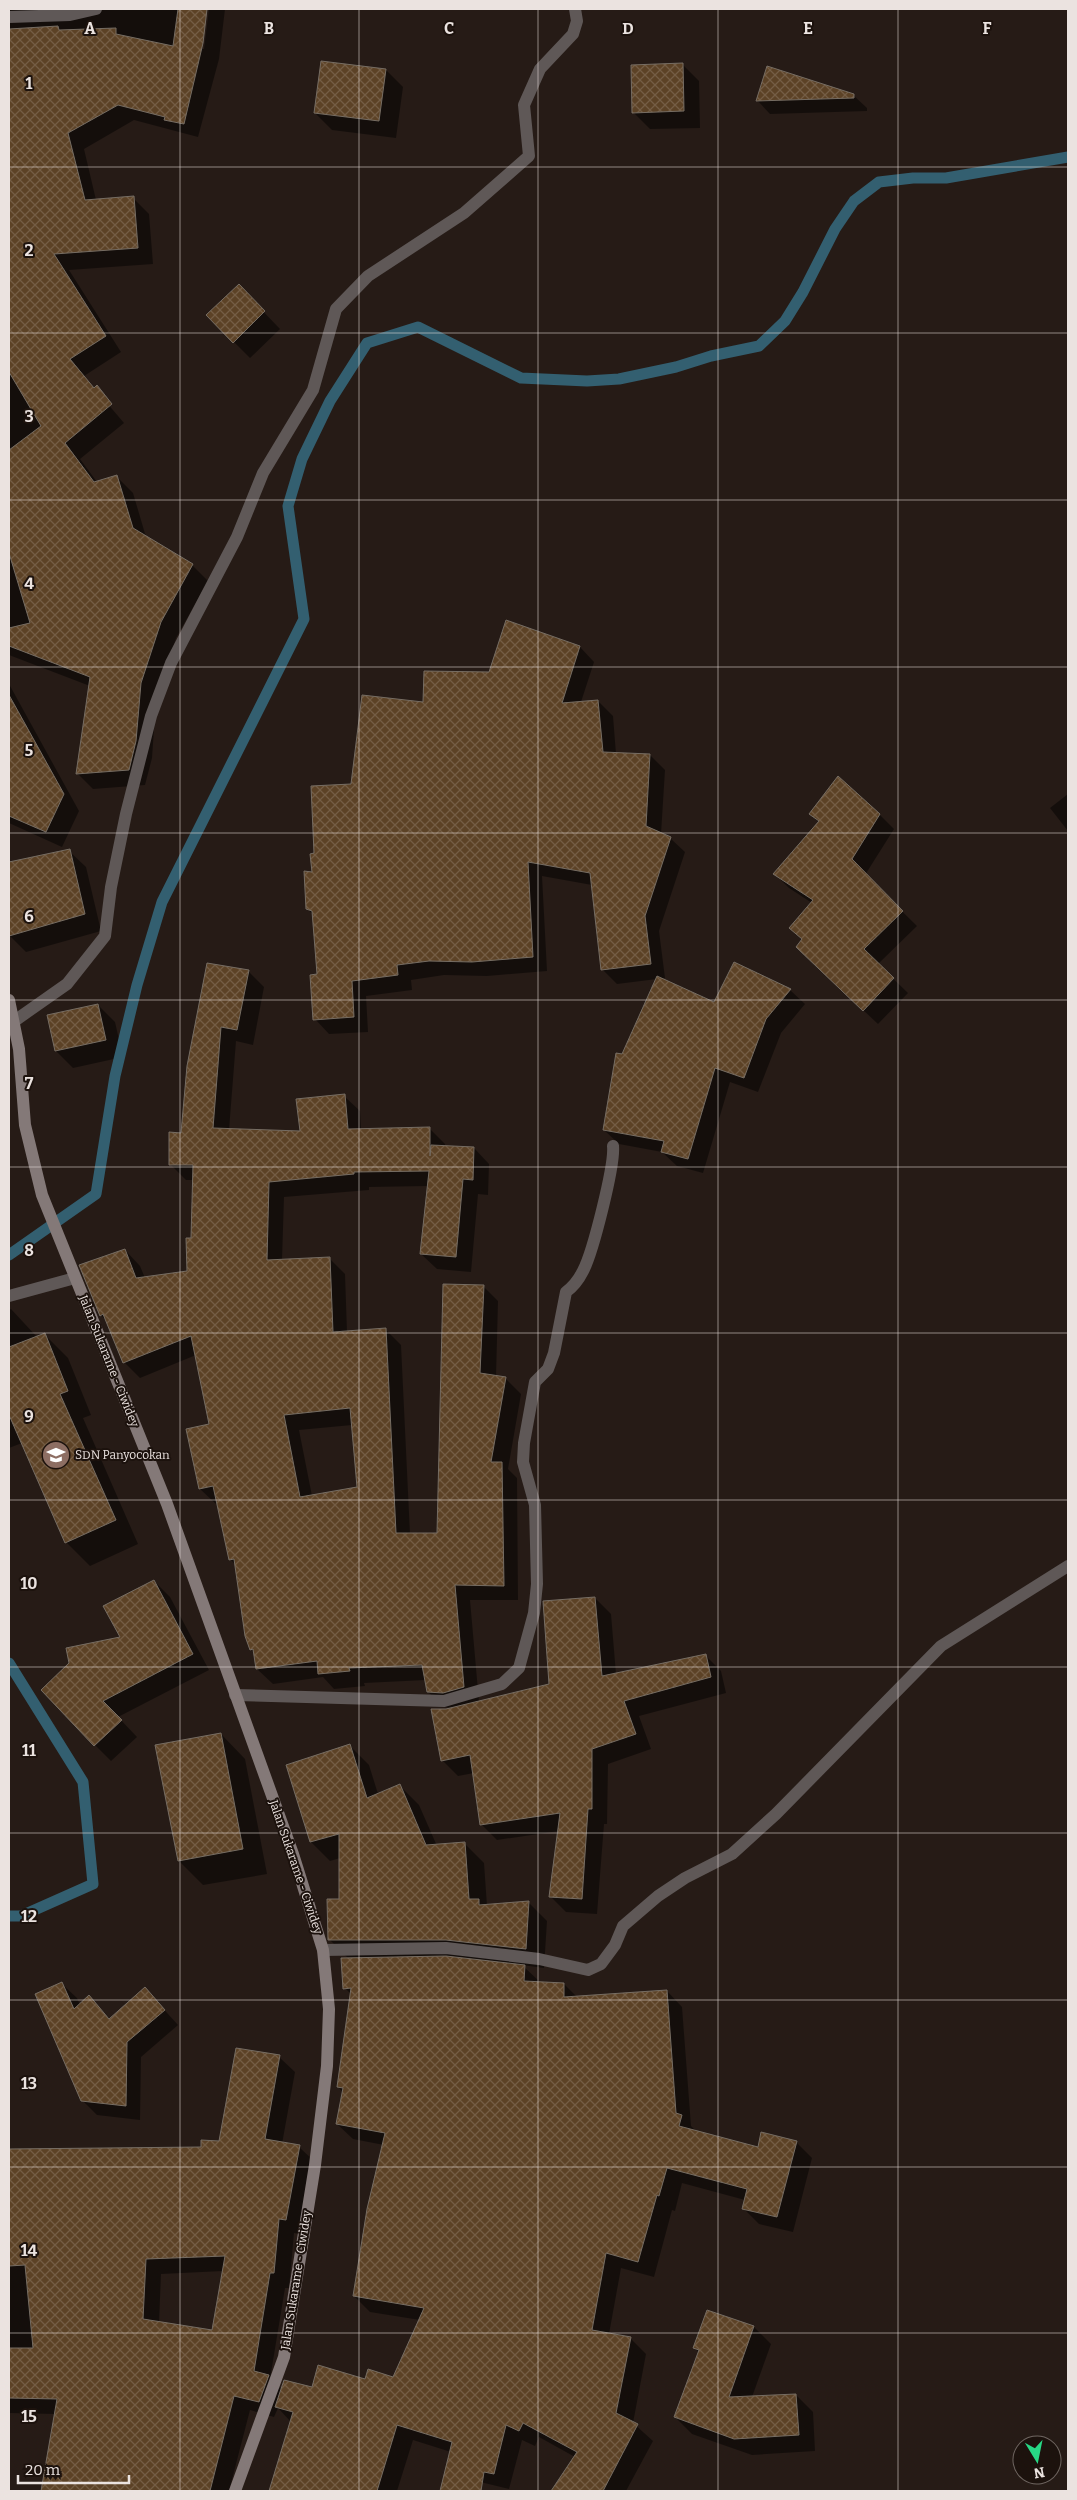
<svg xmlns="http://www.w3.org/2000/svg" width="1077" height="2500" font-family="Bitter,serif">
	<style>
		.shadow { fill: #0007; fill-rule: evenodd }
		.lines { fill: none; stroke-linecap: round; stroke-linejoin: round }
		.stream { stroke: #335f70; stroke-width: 11 }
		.building { fill: url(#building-cross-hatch); stroke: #766d63; fill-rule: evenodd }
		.street { stroke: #5f5857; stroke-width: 12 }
		.secondary { stroke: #847978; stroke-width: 12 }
		.grid { fill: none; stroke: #ebe3e0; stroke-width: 1; stroke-opacity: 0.55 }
		.labels { text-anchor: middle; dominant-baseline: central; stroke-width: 4; stroke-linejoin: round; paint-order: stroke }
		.street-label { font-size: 12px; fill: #ebe3e0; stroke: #1c120d }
		.poi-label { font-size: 12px; fill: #ebe3e0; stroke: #1c120d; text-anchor: start }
		.grid-label { font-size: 16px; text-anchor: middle; font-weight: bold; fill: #ebe3e0; stroke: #1c120d; stroke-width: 4; stroke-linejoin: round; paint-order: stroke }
	</style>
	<defs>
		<pattern id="building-cross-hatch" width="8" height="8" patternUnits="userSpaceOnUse" patternTransform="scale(1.25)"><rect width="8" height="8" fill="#5c4226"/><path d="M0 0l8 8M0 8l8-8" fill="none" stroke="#745d45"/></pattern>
	</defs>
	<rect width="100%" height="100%" fill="#261b16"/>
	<path class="shadow" d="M 9,9 L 206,9 L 201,49 L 204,49 L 209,9 L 225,9 L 219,59 L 198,137 L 134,120 L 84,149 L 96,200 L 133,198 L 149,214 L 153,264 L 69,270 L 121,352 L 84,376 L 124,423 L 80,459 L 97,482 L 117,477 L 133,493 L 146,537 L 192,565 L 208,581 L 176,638 L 156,700 L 152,758 L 145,785 L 93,789 L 77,773 L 90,686 L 9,655 Z
		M 682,64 L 699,81 L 700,128 L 650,129 L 633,112 Z
		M 386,70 L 403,87 L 396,138 L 332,130 L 315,113 Z
		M 853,95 L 867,108 L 867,111 L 770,114 L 757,100 Z
		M 255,303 L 280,329 L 250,358 L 234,342 Z
		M 507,622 L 580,647 L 594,662 L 581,702 L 598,701 L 613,716 L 616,754 L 650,755 L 665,770 L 661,834 L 670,838 L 685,852 L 659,931 L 665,978 L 659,979 L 714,1003 L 734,963 L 790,990 L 805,1004 L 781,1033 L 758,1092 L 730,1082 L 703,1173 L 677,1166 L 662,1152 L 619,1144 L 604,1130 L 623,1055 L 657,979 L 617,984 L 602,969 L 592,885 L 542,876 L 547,971 L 487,976 L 444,975 L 411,980 L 412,990 L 366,996 L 368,1032 L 329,1034 L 315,1019 L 319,975 L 314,915 L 307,909 L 315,854 L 352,785 L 425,703 L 490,673 Z
		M 9,684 L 79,811 L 62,847 L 9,823 L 9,763 L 11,759 L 9,760 Z
		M 1068,794 L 1068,831 L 1050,808 Z
		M 811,814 L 879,814 L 894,829 L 865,875 L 917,926 L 878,964 L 908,993 L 878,1024 L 812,962 L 803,940 L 812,903 L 789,888 L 775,874 L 820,823 Z
		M 69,851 L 86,867 L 101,931 L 26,952 L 9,935 L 9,863 Z
		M 249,972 L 264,987 L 253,1045 L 236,1041 L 229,1130 L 301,1132 L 344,1096 L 360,1111 L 361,1130 L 429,1128 L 445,1144 L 445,1147 L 474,1148 L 489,1164 L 488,1195 L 478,1194 L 471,1272 L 437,1269 L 421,1254 L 428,1186 L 369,1187 L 369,1190 L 284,1197 L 282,1260 L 330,1259 L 345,1274 L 347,1332 L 385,1329 L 401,1345 L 410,1534 L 438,1534 L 483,1286 L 498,1301 L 496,1377 L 505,1378 L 521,1394 L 508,1469 L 517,1478 L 518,1600 L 470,1600 L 479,1702 L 550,1685 L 595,1598 L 611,1614 L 616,1674 L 705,1655 L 721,1671 L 726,1693 L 639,1716 L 651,1749 L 608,1764 L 607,1824 L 604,1824 L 597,1914 L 566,1912 L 550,1896 L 559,1831 L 497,1840 L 481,1824 L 474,1773 L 458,1776 L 442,1760 L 446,1710 L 453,1708 L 444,1707 L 428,1692 L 426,1680 L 364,1683 L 365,1686 L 334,1689 L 323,1677 L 273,1684 L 257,1669 L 255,1653 L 251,1649 L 236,1565 L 230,1559 L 218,1504 L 216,1504 L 200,1489 L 187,1430 L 210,1425 L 196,1355 L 140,1378 L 124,1362 L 107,1322 L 101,1315 L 125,1250 L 140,1266 L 145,1278 L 188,1272 L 193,1239 L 194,1180 L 186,1180 L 170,1164 L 182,1134 L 189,1066 ZM 352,1425 L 358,1488 L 312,1496 L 299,1430 Z
		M 98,1005 L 115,1022 L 123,1057 L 73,1068 L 56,1051 Z
		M 11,1309 L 37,1337 L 44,1334 L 68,1358 L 91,1415 L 83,1418 L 138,1544 L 90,1566 L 66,1542 L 22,1443 L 9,1448 L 9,1310 Z
		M 154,1581 L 170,1597 L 209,1670 L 118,1717 L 137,1737 L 111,1761 L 95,1745 L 70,1663 L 121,1638 Z
		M 221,1734 L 245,1759 L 267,1874 L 203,1885 L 179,1861 Z
		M 350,1746 L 369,1765 L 378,1794 L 400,1786 L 419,1805 L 437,1846 L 465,1844 L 484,1863 L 487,1906 L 528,1902 L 547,1921 L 544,1968 L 522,1965 L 540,1982 L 564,1984 L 577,1997 L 667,1991 L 682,2007 L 691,2126 L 697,2132 L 758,2148 L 796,2142 L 812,2158 L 793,2232 L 759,2224 L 743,2208 L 745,2200 L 682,2183 L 675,2211 L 672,2210 L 654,2277 L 621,2268 L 609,2334 L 630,2338 L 646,2354 L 633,2423 L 653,2441 L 626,2491 L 553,2491 L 575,2457 L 539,2437 L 535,2446 L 522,2440 L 509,2489 L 464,2478 L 451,2452 L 413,2440 L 397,2491 L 270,2491 L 291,2422 L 278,2408 L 274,2417 L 250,2410 L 229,2491 L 112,2491 L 97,2477 L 56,2414 L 9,2413 L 9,2150 L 202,2148 L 220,2142 L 279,2057 L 295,2072 L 282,2144 L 299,2147 L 315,2162 L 301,2234 L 294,2233 L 289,2288 L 285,2288 L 270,2379 L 282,2390 L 393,2378 L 420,2320 L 370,2312 L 354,2296 L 384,2145 L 353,2139 L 337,2124 L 343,2092 L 338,2087 L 352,1995 L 345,1988 L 349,1959 L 330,1940 L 341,1900 L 340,1858 L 330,1861 L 311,1842 L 287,1766 ZM 223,2271 L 213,2331 L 159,2323 L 161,2274 Z
		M 62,1984 L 77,1998 L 80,2005 L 89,1997 L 110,2019 L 159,2004 L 178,2025 L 141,2057 L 140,2120 L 97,2115 L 82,2100 Z
		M 707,2311 L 754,2327 L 771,2344 L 752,2397 L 796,2395 L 813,2412 L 815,2451 L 752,2455 L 692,2434 L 675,2417 L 700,2353 L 694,2348 Z"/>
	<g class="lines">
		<path class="stream" d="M 9,1255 L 96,1194 L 115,1076 L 137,985 L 162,902 L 304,619 L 288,506 L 302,459 L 330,401 L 367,343 L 418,327 L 521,378 L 587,381 L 619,379 L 676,367 L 711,356 L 759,346 L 785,321 L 803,292 L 835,229 L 854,201 L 879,182 L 913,178 L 946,178 L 1068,157
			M 9,1663 L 83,1782 L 93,1884 L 21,1916 L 9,1916"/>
	</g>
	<path class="building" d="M 178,9 L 207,9 L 203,43 L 184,124 L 164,120 L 165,117 L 118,105 L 68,133 L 85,200 L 134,196 L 138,248 L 54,254 L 106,336 L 70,359 L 94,388 L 97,385 L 112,404 L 65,443 L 94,482 L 117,475 L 133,528 L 193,564 L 161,622 L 141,683 L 136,741 L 129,770 L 76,774 L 90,677 L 9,646 L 9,628 L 30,623 L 9,553 L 9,450 L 41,426 L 9,372 L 9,29 L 58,26 L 59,30 L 116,28 L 116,34 L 173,46 Z
		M 321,61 L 386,69 L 379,121 L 314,113 Z
		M 683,63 L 684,111 L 632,113 L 631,65 Z
		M 767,66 L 854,94 L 854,98 L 756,101 Z
		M 239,284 L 265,311 L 233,343 L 206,315 Z
		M 506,620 L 580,646 L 562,703 L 598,700 L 603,752 L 650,754 L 646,826 L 671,837 L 645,916 L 651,964 L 601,970 L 590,873 L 528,862 L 533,957 L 472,962 L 429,961 L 397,965 L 398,975 L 352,981 L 354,1017 L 313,1020 L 310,975 L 317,974 L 312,911 L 306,909 L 304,871 L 312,872 L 310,854 L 314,853 L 311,786 L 351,784 L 362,695 L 423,702 L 424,671 L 489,672 Z
		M 9,695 L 64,794 L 46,832 L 9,816 Z
		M 838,776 L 880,814 L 852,859 L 903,911 L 864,949 L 894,978 L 863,1011 L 796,947 L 802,939 L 789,928 L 813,900 L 773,874 L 819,821 L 809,814 Z
		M 70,849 L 85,914 L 9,936 L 9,862 Z
		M 734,962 L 791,989 L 766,1019 L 744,1078 L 715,1068 L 688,1159 L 661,1152 L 664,1141 L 603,1130 L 616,1053 L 622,1054 L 657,976 L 714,1002 Z
		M 207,963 L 249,970 L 237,1030 L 221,1027 L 213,1128 L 300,1131 L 296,1099 L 345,1094 L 348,1129 L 430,1127 L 430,1156 L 431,1145 L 474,1147 L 473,1180 L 463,1179 L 456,1257 L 420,1254 L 429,1171 L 354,1172 L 354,1174 L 269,1182 L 267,1260 L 330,1257 L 333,1332 L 386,1328 L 396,1533 L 437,1533 L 443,1284 L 484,1285 L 480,1373 L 506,1377 L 491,1462 L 502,1462 L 504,1586 L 455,1585 L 464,1687 L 443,1693 L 427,1692 L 422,1665 L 349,1668 L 350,1671 L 318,1674 L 317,1661 L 256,1669 L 253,1649 L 250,1650 L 245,1636 L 234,1559 L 229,1560 L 213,1486 L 199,1489 L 186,1429 L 209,1424 L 191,1336 L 123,1363 L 103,1314 L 100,1316 L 79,1265 L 125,1249 L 136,1278 L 187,1271 L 186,1238 L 191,1238 L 193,1165 L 169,1165 L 169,1132 L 181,1133 L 187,1066 ZM 350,1408 L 357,1487 L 300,1497 L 284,1415 Z
		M 98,1004 L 106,1040 L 55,1051 L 47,1015 Z
		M 45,1333 L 68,1391 L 60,1394 L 116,1520 L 65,1543 L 9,1415 L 9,1347 Z
		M 154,1580 L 193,1654 L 103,1701 L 122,1720 L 94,1746 L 41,1690 L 69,1663 L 66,1648 L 120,1637 L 103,1606 Z
		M 595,1597 L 602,1676 L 706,1654 L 711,1677 L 624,1701 L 636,1734 L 592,1749 L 592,1809 L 588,1809 L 582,1899 L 549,1897 L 560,1813 L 480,1825 L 470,1755 L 441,1761 L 431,1709 L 446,1709 L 549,1684 L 543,1601 Z
		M 221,1733 L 243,1849 L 178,1861 L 155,1745 Z
		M 350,1744 L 367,1798 L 400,1784 L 426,1845 L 465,1842 L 469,1899 L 479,1899 L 479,1905 L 529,1901 L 526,1949 L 446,1940 L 328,1940 L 327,1899 L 339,1899 L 339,1834 L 310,1842 L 286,1765 Z
		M 446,1956 L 525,1965 L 524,1981 L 564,1983 L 564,1997 L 667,1990 L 676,2113 L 682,2115 L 679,2126 L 758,2147 L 761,2132 L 797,2141 L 777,2217 L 742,2209 L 747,2189 L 667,2168 L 659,2196 L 657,2195 L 638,2262 L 606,2253 L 592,2330 L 631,2337 L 616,2413 L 638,2424 L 603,2491 L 551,2491 L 577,2452 L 523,2423 L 519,2431 L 506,2425 L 494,2474 L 484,2472 L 481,2491 L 440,2491 L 452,2442 L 397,2425 L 377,2491 L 269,2491 L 293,2412 L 275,2407 L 284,2380 L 312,2387 L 318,2365 L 365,2379 L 368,2369 L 393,2377 L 424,2308 L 353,2296 L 367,2209 L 385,2133 L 336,2124 L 343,2088 L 337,2087 L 351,1988 L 343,1989 L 341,1958 Z
		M 62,1982 L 74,2009 L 89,1995 L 109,2019 L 145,1987 L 165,2010 L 127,2042 L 126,2106 L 81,2101 L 35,1994 Z
		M 236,2048 L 280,2055 L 265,2139 L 300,2145 L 286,2220 L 279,2219 L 274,2273 L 270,2273 L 254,2371 L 269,2375 L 259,2402 L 234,2396 L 210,2491 L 41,2491 L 57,2399 L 9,2398 L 9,2348 L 33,2348 L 25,2265 L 9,2266 L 9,2149 L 201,2147 L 201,2140 L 219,2141 ZM 225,2256 L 212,2330 L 143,2319 L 146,2259 Z
		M 707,2310 L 754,2326 L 729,2397 L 796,2394 L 799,2435 L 734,2439 L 674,2417 L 699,2350 L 693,2348 Z"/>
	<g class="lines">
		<path class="street" d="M 9,17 L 70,15 L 96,9
			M 13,1022 L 67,984 L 105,936 L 111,887 L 126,814 L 151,716 L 171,663 L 237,537 L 263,473 L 313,390 L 336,309 L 368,276 L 464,213 L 529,156 L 524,105 L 540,69 L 573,34 L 577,21 L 575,9
			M 9,1296 L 75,1278
			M 235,1695 L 444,1701 L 502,1684 L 519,1668 L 534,1613 L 537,1584 L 535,1505 L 523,1462 L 524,1443 L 535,1382 L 548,1369 L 554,1353 L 566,1292 C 574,1286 579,1279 583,1271 C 593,1252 615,1165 613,1146
			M 323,1950 L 446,1948 L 539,1959 L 588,1970 L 601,1964 L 615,1945 L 623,1926 L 658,1896 L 685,1878 L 732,1854 L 776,1814 L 941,1646 L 1068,1566"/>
		<path class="secondary" d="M 9,1000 L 19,1049 L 25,1125 L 42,1195 L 167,1504 L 293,1854 L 323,1950 L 329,2009 L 327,2066 L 315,2165 L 284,2357 L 235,2491"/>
	</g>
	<path class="grid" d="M 180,9 L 180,2491M 359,9 L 359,2491M 538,9 L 538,2491M 718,9 L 718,2491M 898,9 L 898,2491M 9,167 L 1068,167M 9,333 L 1068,333M 9,500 L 1068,500M 9,667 L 1068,667M 9,833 L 1068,833M 9,1000 L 1068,1000M 9,1167 L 1068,1167M 9,1333 L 1068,1333M 9,1500 L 1068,1500M 9,1667 L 1068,1667M 9,1833 L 1068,1833M 9,2000 L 1068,2000M 9,2167 L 1068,2167M 9,2333 L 1068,2333"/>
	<defs>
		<symbol id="school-disc" viewBox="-11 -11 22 22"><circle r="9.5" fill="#8d6e63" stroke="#1c120d"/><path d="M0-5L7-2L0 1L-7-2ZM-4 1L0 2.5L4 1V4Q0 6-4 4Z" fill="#fff"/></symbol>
	</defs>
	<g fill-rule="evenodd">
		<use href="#school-disc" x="40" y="1439" width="32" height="32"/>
	</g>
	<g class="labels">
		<g class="street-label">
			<text transform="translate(109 1361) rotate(68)">Jalan Sukarame - Ciwidey</text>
			<text transform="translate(296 1867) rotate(71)">Jalan Sukarame - Ciwidey</text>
			<text transform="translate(296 2280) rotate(-81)">Jalan Sukarame - Ciwidey</text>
		</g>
		<g class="poi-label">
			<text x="75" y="1455">SDN Panyocokan</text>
		</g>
	</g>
	<g class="grid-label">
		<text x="90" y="34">A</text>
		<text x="269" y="34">B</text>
		<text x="449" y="34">C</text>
		<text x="628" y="34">D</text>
		<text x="808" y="34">E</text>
		<text x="987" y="34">F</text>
		<text x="29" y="89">1</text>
		<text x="29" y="256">2</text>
		<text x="29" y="422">3</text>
		<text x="29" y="589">4</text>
		<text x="29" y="756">5</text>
		<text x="29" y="922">6</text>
		<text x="29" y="1089">7</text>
		<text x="29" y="1256">8</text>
		<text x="29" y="1422">9</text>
		<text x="29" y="1589">10</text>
		<text x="29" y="1756">11</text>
		<text x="29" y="1922">12</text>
		<text x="29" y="2089">13</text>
		<text x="29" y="2256">14</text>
		<text x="29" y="2422">15</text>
	</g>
	<rect width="1077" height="2500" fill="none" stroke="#ebe3e0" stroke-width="20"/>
	<g transform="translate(1037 2460) rotate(170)"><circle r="24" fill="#1c120d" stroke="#6f6661"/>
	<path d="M0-4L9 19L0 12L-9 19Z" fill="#27d885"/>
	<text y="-8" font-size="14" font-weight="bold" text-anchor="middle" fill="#ebe3e0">N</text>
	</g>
	<path d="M18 2475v8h111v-8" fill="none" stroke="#ebe3e0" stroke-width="2.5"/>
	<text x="25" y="2475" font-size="15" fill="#ebe3e0" stroke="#1c120d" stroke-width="4" paint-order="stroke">20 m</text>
</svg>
